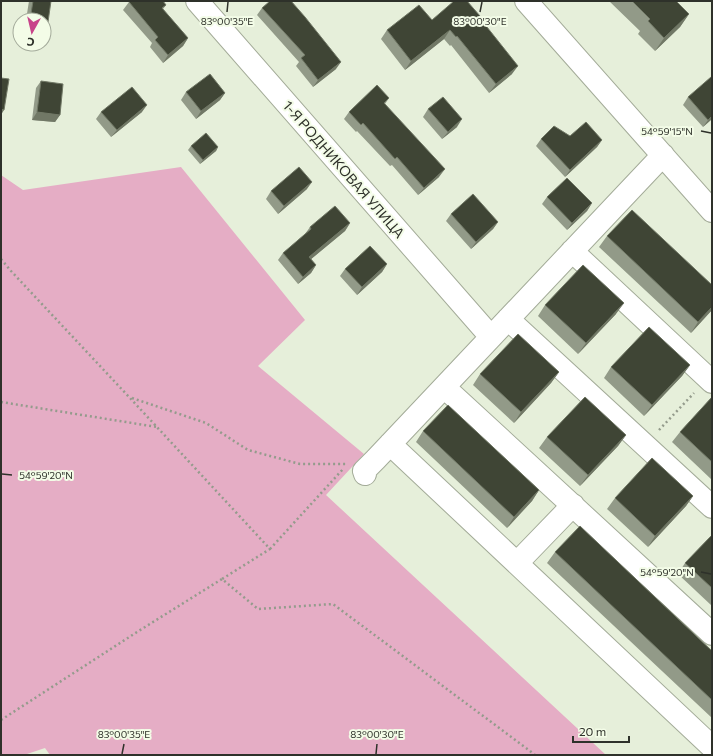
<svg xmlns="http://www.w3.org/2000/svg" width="713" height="756" font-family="Commissioner,sans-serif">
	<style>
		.green { fill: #e5adc5 }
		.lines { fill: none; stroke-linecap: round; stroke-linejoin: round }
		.minor-casing { stroke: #a3ab98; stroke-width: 24 }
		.path { stroke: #949b8c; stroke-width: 2.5; stroke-dasharray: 2 3; stroke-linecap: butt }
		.minor { stroke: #fff; stroke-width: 22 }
		.wall { fill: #929a88 }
		.shaded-wall { fill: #717866 }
		.building { fill: #3f4535; stroke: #717866 }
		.ticks { fill: none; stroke: #2e312a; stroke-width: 1.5 }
		.labels { text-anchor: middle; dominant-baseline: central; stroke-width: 4; stroke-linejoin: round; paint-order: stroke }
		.street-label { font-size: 14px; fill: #2e312a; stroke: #f3fce7 }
		.ticks-label { font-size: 10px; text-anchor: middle; fill: #2e312a; stroke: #f3fce7; stroke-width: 4; stroke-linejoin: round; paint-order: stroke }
	</style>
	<rect width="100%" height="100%" fill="#e6efda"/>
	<path class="green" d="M 181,167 L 305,320 L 258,366 L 364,454 L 326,495 L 606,755 L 50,755 L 45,748 L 24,755 L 1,755 L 1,175 L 23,190 Z"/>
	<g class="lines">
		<defs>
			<path id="minor" d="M 197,1 L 491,337
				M 526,1 L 712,211
				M 572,251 L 712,382
				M 508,319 L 712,507
				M 444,387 L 712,634
				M 390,444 L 712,747
				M 365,474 L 364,471 L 376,459 L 663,155
				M 517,563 L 573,505"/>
		</defs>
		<use href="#minor" class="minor-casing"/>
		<path class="path" d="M 1,259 L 11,271 L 130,398 L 270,549 L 222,579
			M 132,398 L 206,423 L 248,450 L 300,464 L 347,464
			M 1,402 L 157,427
			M 659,430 L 694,393
			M 270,549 L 344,468
			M 1,720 L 137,632 L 222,579 L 258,609 L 333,604 L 530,751 L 535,755"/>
		<use href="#minor" class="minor"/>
	</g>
	<path class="wall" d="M 29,1 L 51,1 L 44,20 L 26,20 Z
		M 609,1 L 676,1 L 689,14 L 680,27 L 655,51 L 638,34 L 640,31 Z
		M 129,2 L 166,5 L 163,9 L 188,38 L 183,46 L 163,63 L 150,47 L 152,43 L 123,10 Z
		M 262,8 L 336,69 L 313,87 L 296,66 L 299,62 L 257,15 Z
		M 479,18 L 512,74 L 489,93 L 451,45 L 450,46 L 444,39 L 405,70 L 381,39 L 387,30 L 432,20 Z
		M 41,81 L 60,115 L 55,122 L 32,120 L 36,88 Z
		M 186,92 L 225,93 L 220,100 L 196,119 L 181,100 Z
		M 688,97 L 712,119 L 703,127 L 683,105 Z
		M 389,98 L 385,104 L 439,177 L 418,195 L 392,165 L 390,166 L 357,131 L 356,132 L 344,119 L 349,112 Z
		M 428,109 L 457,127 L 442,139 L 423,117 Z
		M 101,112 L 142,112 L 111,137 L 96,119 Z
		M 570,136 L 602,140 L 597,147 L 565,177 L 536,146 L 541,139 Z
		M 191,146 L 218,147 L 216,151 L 200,164 L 188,150 Z
		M 307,189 L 278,214 L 266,199 L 271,191 Z
		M 547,197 L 592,203 L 587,211 L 567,230 L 542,204 Z
		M 451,214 L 498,222 L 493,229 L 471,249 L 446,221 Z
		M 350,223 L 345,231 L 311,259 L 316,265 L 311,273 L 298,284 L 278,260 L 283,253 L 305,234 L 310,227 Z
		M 607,236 L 712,310 L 691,333 L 599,247 Z
		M 387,264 L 382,272 L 357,295 L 340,276 L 345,269 Z
		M 545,305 L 616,314 L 578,354 L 538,316 Z
		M 690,365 L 682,376 L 644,416 L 604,378 L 611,367 Z
		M 559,372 L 551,383 L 514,423 L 473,385 L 480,374 Z
		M 712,397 L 712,480 L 672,442 L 680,432 Z
		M 423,431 L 539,490 L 532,501 L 507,528 L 416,442 Z
		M 626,435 L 618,446 L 580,486 L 539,448 L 547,437 Z
		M 693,496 L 686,506 L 648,547 L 607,509 L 615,498 Z
		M 712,535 L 712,606 L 678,574 L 685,563 Z
		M 555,552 L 712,651 L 712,718 L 547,563 Z"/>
	<path class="shaded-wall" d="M 689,14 L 680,27 L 655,51 L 664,38 Z
		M 450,30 L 444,39 L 405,70 L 411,61 Z
		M 188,38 L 183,46 L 163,63 L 168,55 Z
		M 341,62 L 336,69 L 313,87 L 318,80 Z
		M 518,66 L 512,74 L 489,93 L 496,84 Z
		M 225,93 L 220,100 L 196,119 L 201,111 Z
		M 147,105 L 142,112 L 111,137 L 117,130 Z
		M 1,109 L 4,110 L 1,115 Z
		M 37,112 L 60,115 L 55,122 L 32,120 Z
		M 712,116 L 712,119 L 703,127 L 708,120 Z
		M 462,119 L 457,127 L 442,139 L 448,132 Z
		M 602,140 L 597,147 L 565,177 L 570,170 Z
		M 218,147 L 216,151 L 200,164 L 203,160 Z
		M 445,169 L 439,177 L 418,195 L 424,188 Z
		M 312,182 L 307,189 L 278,214 L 284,206 Z
		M 592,203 L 587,211 L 567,230 L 572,223 Z
		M 498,222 L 493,229 L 471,249 L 476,242 Z
		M 350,223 L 345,231 L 304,265 L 309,257 Z
		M 387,264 L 382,272 L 357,295 L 362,287 Z
		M 316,265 L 311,273 L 298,284 L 303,277 Z
		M 624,303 L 616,314 L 578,354 L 586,343 Z
		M 712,307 L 712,310 L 691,333 L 698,322 Z
		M 690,365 L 682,376 L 644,416 L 652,405 Z
		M 559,372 L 551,383 L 514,423 L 521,412 Z
		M 626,435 L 618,446 L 580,486 L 588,475 Z
		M 539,490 L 532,501 L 507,528 L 514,517 Z
		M 693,496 L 686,506 L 648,547 L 655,536 Z"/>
	<path class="building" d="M 33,1 L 51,1 L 46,36 L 44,36 L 44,20 L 30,20 Z
		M 130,1 L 163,1 L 166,5 L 162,8 L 188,38 L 168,55 L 155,40 L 158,37 L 129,2 Z
		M 270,1 L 291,1 L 305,17 L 341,62 L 318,80 L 301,58 L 305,55 L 262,8 Z
		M 454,1 L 467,1 L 480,16 L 479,17 L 518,66 L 496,84 L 457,36 L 456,37 L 450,30 L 411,61 L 387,30 L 419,5 L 432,20 Z
		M 632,1 L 676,1 L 689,14 L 664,38 L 648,21 L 650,19 Z
		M 210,74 L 225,93 L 201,111 L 186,92 Z
		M 711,77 L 712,78 L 712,116 L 708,120 L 688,97 Z
		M 1,78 L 9,79 L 4,110 L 1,109 Z
		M 41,81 L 63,84 L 60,115 L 37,112 Z
		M 377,85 L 389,98 L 384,103 L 445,169 L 424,188 L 397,157 L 395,159 L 363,123 L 361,125 L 349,112 Z
		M 132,87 L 147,105 L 117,130 L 101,112 Z
		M 443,97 L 462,119 L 448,132 L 428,109 Z
		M 586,122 L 602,140 L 570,170 L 541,139 L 554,126 L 570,136 Z
		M 206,133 L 218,147 L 203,160 L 191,146 Z
		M 299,167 L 312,182 L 284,206 L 271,191 Z
		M 567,178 L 592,203 L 572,223 L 547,197 Z
		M 473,194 L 498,222 L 476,242 L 451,214 Z
		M 335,206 L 350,223 L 309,257 L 316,265 L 303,277 L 283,253 L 311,229 L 310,227 Z
		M 632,210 L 712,285 L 712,307 L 698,322 L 607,236 Z
		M 370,246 L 387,264 L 362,287 L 345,269 Z
		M 583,265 L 624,303 L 586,343 L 545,305 Z
		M 649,327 L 690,365 L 652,405 L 611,367 Z
		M 518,334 L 559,372 L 521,412 L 480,374 Z
		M 585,397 L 626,435 L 588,475 L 547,437 Z
		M 712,397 L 712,462 L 680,432 Z
		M 448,405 L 539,490 L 514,517 L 423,431 Z
		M 652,458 L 693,496 L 655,536 L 615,498 Z
		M 580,526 L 712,651 L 712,700 L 555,552 Z
		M 712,535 L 712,588 L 685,563 Z"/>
	<path class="ticks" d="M 227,12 L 228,2M 480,12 L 482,2M 701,131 L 711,133M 2,474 L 12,475M 701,572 L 711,574M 122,754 L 124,744M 376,754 L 377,744"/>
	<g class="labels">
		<g class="street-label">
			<text transform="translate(344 169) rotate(49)">1-Я РОДНИКОВАЯ УЛИЦА</text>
		</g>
	</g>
	<g class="ticks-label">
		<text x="227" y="25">83°00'35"E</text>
		<text x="480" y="25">83°00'30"E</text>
		<text x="667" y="135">54°59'15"N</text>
		<text x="46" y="479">54°59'20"N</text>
		<text x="667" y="576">54°59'20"N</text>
		<text x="124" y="738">83°00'35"E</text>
		<text x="377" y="738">83°00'30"E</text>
	</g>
	<rect width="713" height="756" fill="none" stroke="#2e312a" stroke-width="4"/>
	<g transform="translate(32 32) rotate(188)"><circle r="19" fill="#f3fce7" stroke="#a4ab9b"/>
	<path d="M0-3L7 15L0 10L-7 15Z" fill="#c8448a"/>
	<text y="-6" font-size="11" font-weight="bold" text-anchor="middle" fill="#2e312a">С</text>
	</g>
	<path d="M573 736v6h56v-6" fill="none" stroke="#2e312a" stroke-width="2"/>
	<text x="579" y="736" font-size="12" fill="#2e312a" stroke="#f3fce7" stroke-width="3" paint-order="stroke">20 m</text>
</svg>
